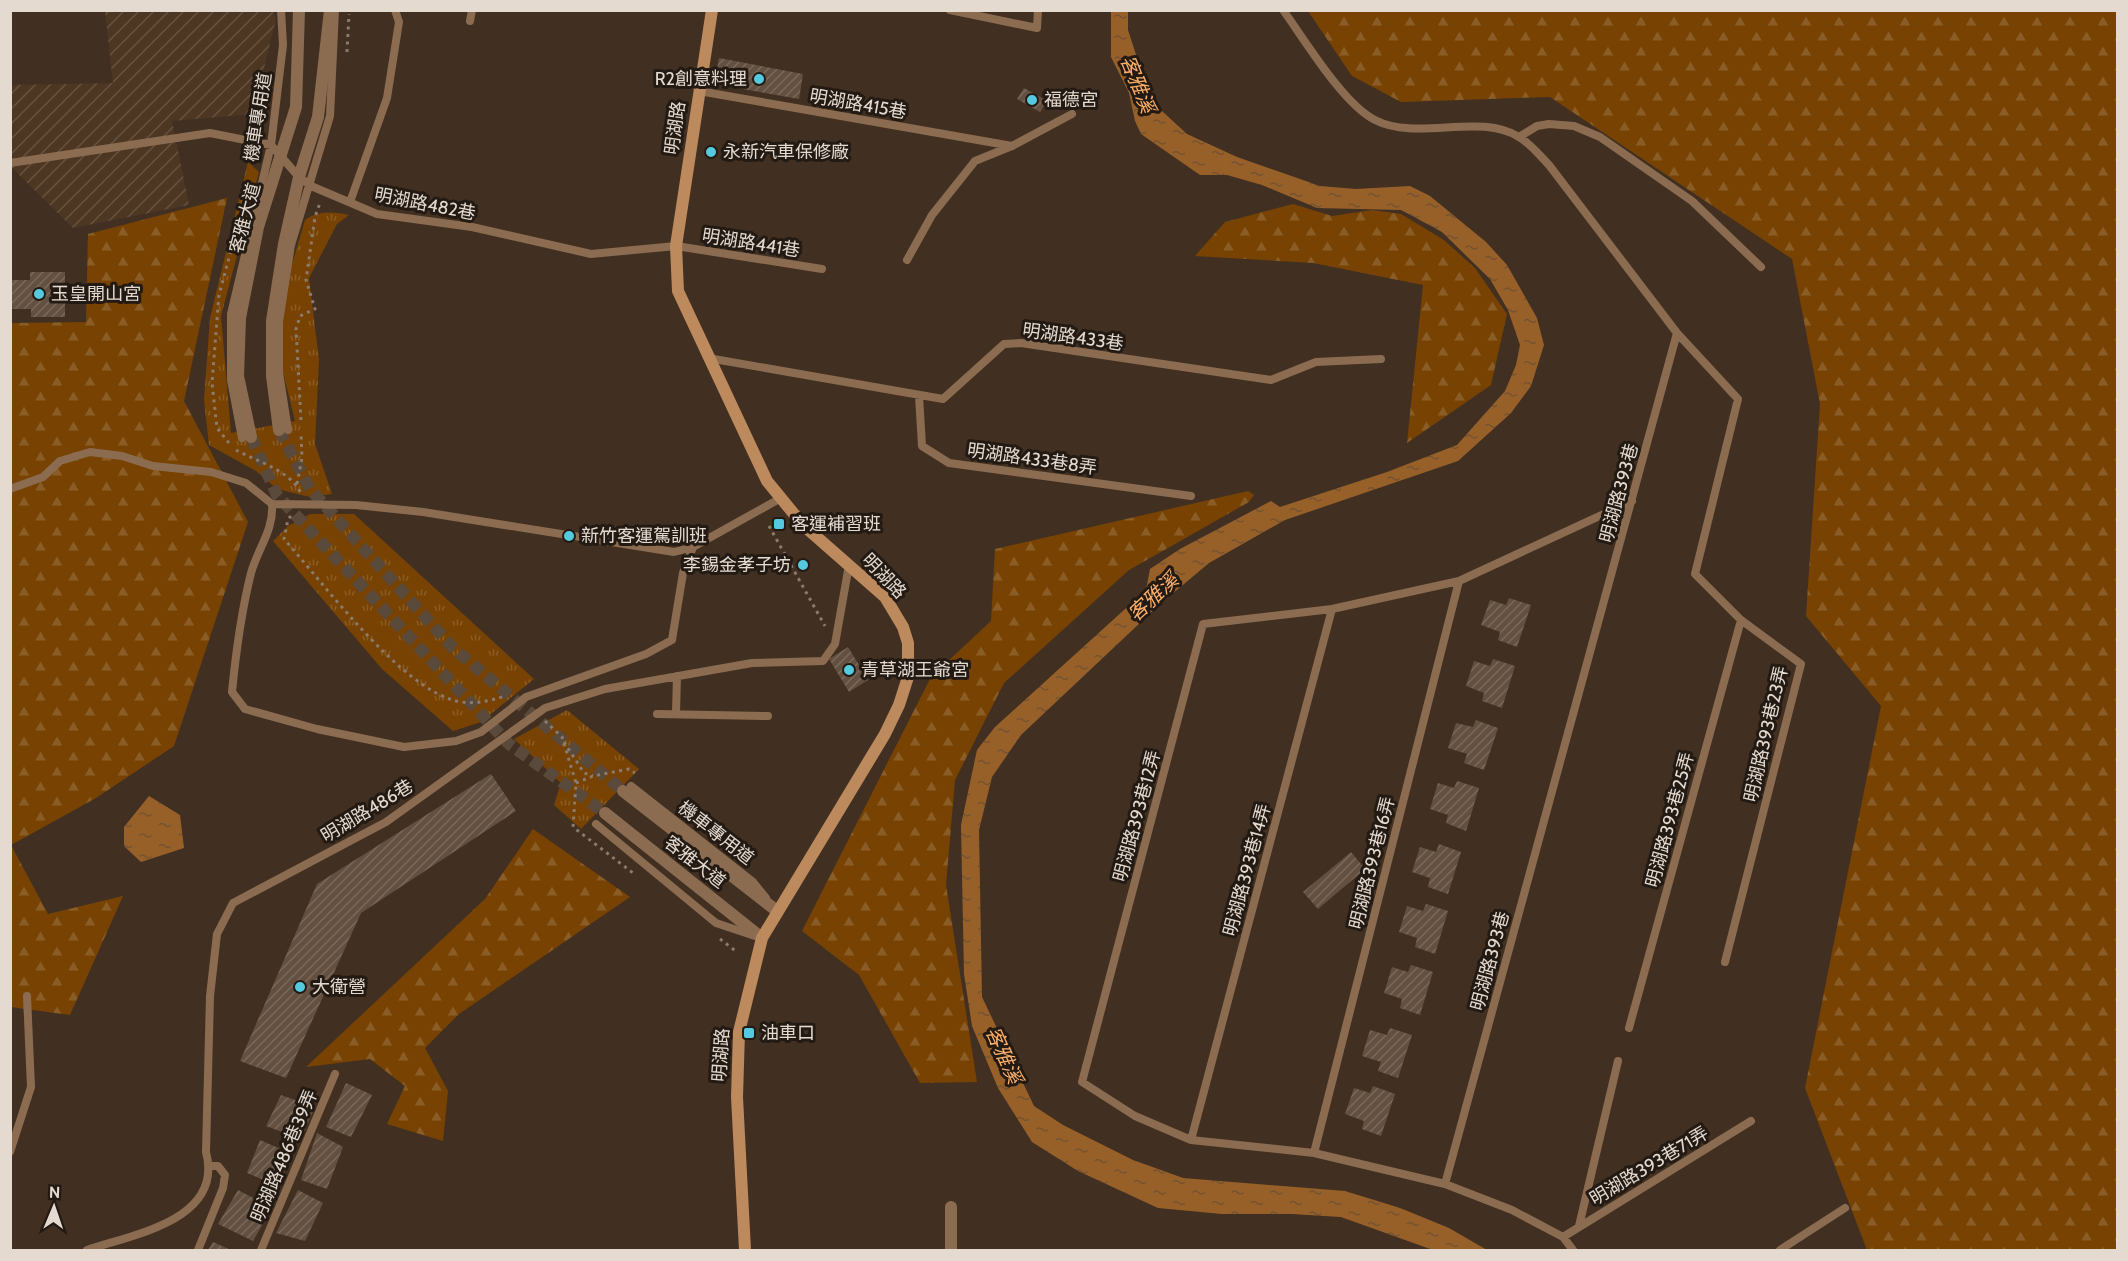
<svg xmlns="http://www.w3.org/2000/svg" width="2128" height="1261" font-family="Cabin,'Noto Sans TC',sans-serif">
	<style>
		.industrial { fill: url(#industrial-furrows) }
		.forest { fill: url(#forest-firs) }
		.park { fill: url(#park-tufts) }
		.water { fill: url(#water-ripples) }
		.building { fill: url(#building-hatch) }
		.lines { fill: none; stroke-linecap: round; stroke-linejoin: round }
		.tertiary-tunnel { stroke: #5a4a3b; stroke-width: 12; stroke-dasharray: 12 6; stroke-linecap: butt }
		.path { stroke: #8a7b6e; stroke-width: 3; stroke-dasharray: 3 4.5; stroke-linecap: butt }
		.service { stroke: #8c6c51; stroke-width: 8 }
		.minor { stroke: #8c6c51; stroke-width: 12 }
		.tertiary { stroke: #8c6c51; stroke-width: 12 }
		.secondary { stroke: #bd8a5e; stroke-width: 12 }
		.poi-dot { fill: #55cadf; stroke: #221a13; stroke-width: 2 }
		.labels { text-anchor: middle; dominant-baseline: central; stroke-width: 6; stroke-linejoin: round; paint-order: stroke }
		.poi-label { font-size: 18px; fill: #e5dad0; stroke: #221a13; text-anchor: start }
		.street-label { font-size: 18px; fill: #e5dad0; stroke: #221a13 }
		.water-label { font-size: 20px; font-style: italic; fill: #fdaf6a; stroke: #221a13 }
	</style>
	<defs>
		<pattern id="industrial-furrows" width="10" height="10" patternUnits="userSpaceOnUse" patternTransform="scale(1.5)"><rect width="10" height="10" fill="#4d3622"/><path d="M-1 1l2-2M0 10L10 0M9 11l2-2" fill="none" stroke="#665241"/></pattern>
		<pattern id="forest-firs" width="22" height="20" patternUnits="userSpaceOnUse" patternTransform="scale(1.5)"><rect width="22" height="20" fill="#774202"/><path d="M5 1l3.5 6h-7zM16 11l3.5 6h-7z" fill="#8a5d26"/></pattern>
		<pattern id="park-tufts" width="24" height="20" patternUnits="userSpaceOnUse" patternTransform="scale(1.5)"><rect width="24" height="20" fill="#774202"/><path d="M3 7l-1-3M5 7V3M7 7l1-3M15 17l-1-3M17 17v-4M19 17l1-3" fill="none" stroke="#8a5d26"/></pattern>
		<pattern id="water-ripples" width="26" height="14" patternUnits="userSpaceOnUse" patternTransform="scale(1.5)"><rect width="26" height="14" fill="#986029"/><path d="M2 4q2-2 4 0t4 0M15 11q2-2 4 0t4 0" fill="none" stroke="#735232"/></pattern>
		<pattern id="building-hatch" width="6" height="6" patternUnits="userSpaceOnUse" patternTransform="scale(1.5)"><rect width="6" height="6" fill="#635040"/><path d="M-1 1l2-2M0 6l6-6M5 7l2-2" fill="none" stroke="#79695b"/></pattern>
	</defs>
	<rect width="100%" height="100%" fill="#413021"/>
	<path class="industrial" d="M 272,10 L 276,19 L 253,114 L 172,121 L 189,205 L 73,228 L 11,167 L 10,85 L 113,83 L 105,11 Z"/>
	<path class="forest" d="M 1308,11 L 2117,11 L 2117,1250 L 1867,1250 L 1805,1088 L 1881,706 L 1806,616 L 1820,404 L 1792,259 L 1550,97 L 1401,102 L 1352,76 Z
		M 227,198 L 184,401 L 248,522 L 174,746 L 96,798 L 11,845 L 11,323 L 86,322 L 88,234 Z
		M 1293,204 L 1332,216 L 1372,210 L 1401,214 L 1444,240 L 1475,268 L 1507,314 L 1491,385 L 1407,443 L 1423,285 L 1313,263 L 1195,256 L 1225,222 Z
		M 1248,491 L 1254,495 L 1249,502 L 1129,570 L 1004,683 L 955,780 L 946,885 L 977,1082 L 920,1083 L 859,975 L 802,931 L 931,677 L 991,621 L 995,549 Z
		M 533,829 L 630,897 L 459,1014 L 425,1048 L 448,1091 L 443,1141 L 387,1124 L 405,1086 L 370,1059 L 306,1067 L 485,899 Z
		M 11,845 L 48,914 L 123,896 L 70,1015 L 11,1007 Z"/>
	<path class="park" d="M 248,162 L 259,172 L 221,316 L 231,433 L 295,421 L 279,356 L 288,278 L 305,220 C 319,210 334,212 349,215 L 337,224 L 309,278 L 319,360 L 315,444 L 332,494 L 310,497 L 277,489 L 256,471 L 209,445 L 204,400 L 210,318 Z
		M 310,514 L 354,514 L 534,679 L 481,722 L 453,731 L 382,669 L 273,541 L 288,526 Z
		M 567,710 L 639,769 L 581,829 L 554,805 L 561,783 L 514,739 Z"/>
	<path class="water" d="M 1111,11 L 1128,11 L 1128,30 L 1151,101 L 1187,134 L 1237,157 L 1320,186 L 1356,189 L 1410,186 L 1430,196 L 1486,242 L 1507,265 L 1537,318 L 1544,345 L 1531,386 L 1511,413 L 1458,461 L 1285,520 L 1209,563 L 1159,605 L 1021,735 L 992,777 L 979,830 L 982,997 L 1034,1106 L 1063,1125 L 1133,1160 L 1183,1178 L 1345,1191 L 1400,1208 L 1449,1228 L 1487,1250 L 1433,1250 L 1341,1217 L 1292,1214 L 1222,1214 L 1158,1208 L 1078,1171 L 1032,1142 L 998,1088 L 972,1026 L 964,974 L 961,825 L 977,750 L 995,727 L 1146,590 L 1150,569 L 1180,549 L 1271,501 L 1280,507 L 1387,472 L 1457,445 L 1505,391 L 1516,365 L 1520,345 L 1508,310 L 1490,279 L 1442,232 L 1416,218 L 1401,210 L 1317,208 L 1262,185 L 1227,175 L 1200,175 L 1141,134 L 1135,121 L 1129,93 L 1111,57 Z
		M 149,796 L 180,815 L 184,848 L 141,862 L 124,846 L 124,827 Z"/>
	<path class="building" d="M 719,58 L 803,74 L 799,99 L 714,84 Z
		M 1024,88 L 1047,101 L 1040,112 L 1017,99 Z
		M 30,272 L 65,272 L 65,317 L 31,317 L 31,309 L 12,309 L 12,280 L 30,280 Z
		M 1509,598 L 1531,605 L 1517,647 L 1498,640 L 1500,632 L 1481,625 L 1490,600 L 1506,605 Z
		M 848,647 L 868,680 L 849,692 L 829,659 Z
		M 1493,659 L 1515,666 L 1502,708 L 1482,701 L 1484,693 L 1466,686 L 1474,661 L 1490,666 Z
		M 1476,720 L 1498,728 L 1484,770 L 1464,763 L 1467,754 L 1448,748 L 1456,723 L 1473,727 Z
		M 491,774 L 516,811 L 361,913 L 286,1078 L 240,1061 L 317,884 Z
		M 1457,781 L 1479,788 L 1466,831 L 1446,823 L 1448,815 L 1430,809 L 1438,783 L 1454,788 Z
		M 1439,844 L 1461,852 L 1448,894 L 1428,887 L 1430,878 L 1412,872 L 1420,847 L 1436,852 Z
		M 1351,852 L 1365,869 L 1318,909 L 1303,892 Z
		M 1426,904 L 1448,911 L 1435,954 L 1415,947 L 1417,938 L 1399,932 L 1407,906 L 1423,911 Z
		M 1411,965 L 1433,972 L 1420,1015 L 1400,1008 L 1402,999 L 1384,993 L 1392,967 L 1408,972 Z
		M 1390,1028 L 1412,1035 L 1398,1078 L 1378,1071 L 1381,1062 L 1362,1056 L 1370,1030 L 1387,1035 Z
		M 346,1083 L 372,1095 L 351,1137 L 326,1127 Z
		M 1373,1086 L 1395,1094 L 1381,1136 L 1362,1129 L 1364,1121 L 1345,1114 L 1354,1088 L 1370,1093 Z
		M 281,1095 L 315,1107 L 301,1139 L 266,1126 Z
		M 317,1133 L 343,1147 L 327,1189 L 301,1180 Z
		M 260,1140 L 292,1154 L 278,1186 L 247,1173 Z
		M 238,1190 L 272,1208 L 253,1241 L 218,1224 Z
		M 298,1190 L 323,1203 L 305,1241 L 276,1233 Z
		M 213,1242 L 231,1250 L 208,1250 Z"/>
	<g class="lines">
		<path class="tertiary-tunnel" d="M 279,430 L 310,489 L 452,647 L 623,791
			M 251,437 L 277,495 L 509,744 L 605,813"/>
		<path class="path" d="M 347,52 L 349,14
			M 301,420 L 296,329 L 300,316 L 315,309 L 306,280 L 315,217 L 320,203
			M 229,443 L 217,428 L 212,383 L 219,295 L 236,232
			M 236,450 C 256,461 292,471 301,494
			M 297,484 L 302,458 L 301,432
			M 291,516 L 288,519 L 284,539 C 324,584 400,687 456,701 C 474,705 488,701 506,696
			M 769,526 L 825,626
			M 545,721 L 562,737 L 576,783 L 573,827 L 633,873
			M 564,742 L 584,773 L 593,776
			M 576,783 L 593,776 L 629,769 L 635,773
			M 720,939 L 737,952"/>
		<path class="service" d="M 950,10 L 1037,28 L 1038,10
			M 1283,10 C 1305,40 1343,104 1375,120 C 1418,142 1479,112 1519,137 C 1531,144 1540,156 1549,165 L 1677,333 L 1445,1184
			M 470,21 L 472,10
			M 699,91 L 1012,146
			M 1519,137 L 1537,126 L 1549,124 L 1574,126 L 1600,137 L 1692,201 L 1761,267
			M 10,163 L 210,133 L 271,145 L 299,177 L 311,186 L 377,214 L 472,227 L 591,254 L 676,246 L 822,269
			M 350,202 L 387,98 L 399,22 L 395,10
			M 907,260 L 932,215 L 975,161 L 1012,146 L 1072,114
			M 1677,333 L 1738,399 L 1695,574 L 1741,620 L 1801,664 L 1725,962
			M 708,358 L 943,399 L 1004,344 L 1021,343 L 1271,380 L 1316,362 L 1381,359
			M 919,396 L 922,446 L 949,463 L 1191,496
			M 288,430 L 279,372 L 279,322 L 291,245 L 330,116 L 335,10
			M 242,438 L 231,380 L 231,314 L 271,145 L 283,45 L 281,10
			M 10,489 L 43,477 L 60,461 L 90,452 L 122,456 L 153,466 L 211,472 L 246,483 L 272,504 C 274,530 258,548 251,573 C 241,613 236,651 232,692 L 245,709 L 317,729 L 404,747 L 456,741 L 481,732 L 526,697 L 646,654 L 672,640 L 683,573 L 693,547 L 781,498
			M 272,504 L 356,505 L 423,512 L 674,552 L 693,547
			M 676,713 L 677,676
			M 657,714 L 768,716
			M 631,786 L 753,882 L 766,898
			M 596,824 L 716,923 L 755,936
			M 1629,1028 L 1741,620
			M 1191,1140 L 1332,609
			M 10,1152 L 31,1087 L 27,996
			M 1314,1153 L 1459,581
			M 1579,1226 L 1618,1061
			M 1563,1237 L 1751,1121
			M 87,1250 C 134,1234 224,1220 206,1152 L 210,996 L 217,934 L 233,903 L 386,822 L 545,708 L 605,689 L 752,663 L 823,661 L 835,644 L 849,565
			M 198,1250 L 223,1188 L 225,1175 L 218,1166 L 209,1166
			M 261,1250 L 335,1074
			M 1573,1250 L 1563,1237 L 1512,1210 L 1445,1184 L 1314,1153 L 1191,1140 L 1135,1116 L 1082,1082 L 1203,624 L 1332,609 L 1459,581 L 1632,501
			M 1780,1250 L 1845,1208"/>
		<path class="minor" d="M 951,1250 L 951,1207"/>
		<path class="tertiary" d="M 279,430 L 272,376 L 272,321 L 284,244 L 299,177 L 318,117 L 330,10
			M 251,437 L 238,376 L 240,318 L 258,227 L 296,107 L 299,10
			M 623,791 L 777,911
			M 605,813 L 762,938"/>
		<path class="secondary" d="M 712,10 L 676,246 L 678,291 L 767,481 L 803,525 L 885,597 L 903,627 L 908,643 L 908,677 L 899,705 L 885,734 L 762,938 L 739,1032 L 737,1097 L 745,1250"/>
	</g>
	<g class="poi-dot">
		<circle cx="759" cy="79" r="6"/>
		<circle cx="1032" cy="100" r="6"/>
		<circle cx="711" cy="152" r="6"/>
		<circle cx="39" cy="294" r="6"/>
		<rect x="773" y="518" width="12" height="12" rx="3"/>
		<circle cx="569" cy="536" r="6"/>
		<circle cx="803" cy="565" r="6"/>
		<circle cx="849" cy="670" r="6"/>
		<circle cx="300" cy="987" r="6"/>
		<rect x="743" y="1027" width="12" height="12" rx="3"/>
	</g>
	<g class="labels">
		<g class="poi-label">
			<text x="747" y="79" text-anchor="end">R2創意料理</text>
			<text x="1044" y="100">福德宮</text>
			<text x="723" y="152">永新汽車保修廠</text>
			<text x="51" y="294">玉皇開山宮</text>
			<text x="791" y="524">客運補習班</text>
			<text x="581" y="536">新竹客運駕訓班</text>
			<text x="791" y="565" text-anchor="end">李錫金孝子坊</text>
			<text x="861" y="670">青草湖王爺宮</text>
			<text x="312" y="987">大衛營</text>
			<text x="761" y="1033">油車口</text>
		</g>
		<g class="street-label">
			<text transform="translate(858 104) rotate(10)">明湖路415巷</text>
			<text transform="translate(258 117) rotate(-81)">機車專用道</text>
			<text transform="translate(675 128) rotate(-82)">明湖路</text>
			<text transform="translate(425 204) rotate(11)">明湖路482巷</text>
			<text transform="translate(245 218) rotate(-75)">客雅大道</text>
			<text transform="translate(751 243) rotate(9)">明湖路441巷</text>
			<text transform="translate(1073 337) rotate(8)">明湖路433巷</text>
			<text transform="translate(1032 459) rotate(8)">明湖路433巷8弄</text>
			<text transform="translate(1619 493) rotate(-75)">明湖路393巷</text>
			<text transform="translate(884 576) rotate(46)">明湖路</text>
			<text transform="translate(1766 734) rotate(-77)">明湖路393巷23弄</text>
			<text transform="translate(367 811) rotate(-31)">明湖路486巷</text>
			<text transform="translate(1137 816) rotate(-75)">明湖路393巷12弄</text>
			<text transform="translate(1670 820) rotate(-75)">明湖路393巷25弄</text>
			<text transform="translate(716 833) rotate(38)">機車專用道</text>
			<text transform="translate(695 862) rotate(38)">客雅大道</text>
			<text transform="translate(1372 863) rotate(-76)">明湖路393巷16弄</text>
			<text transform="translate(1247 870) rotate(-75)">明湖路393巷14弄</text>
			<text transform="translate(1490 961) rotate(-75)">明湖路393巷</text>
			<text transform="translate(721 1055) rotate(-86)">明湖路</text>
			<text transform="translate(284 1156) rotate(-67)">明湖路486巷39弄</text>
			<text transform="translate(1649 1166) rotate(-31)">明湖路393巷71弄</text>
		</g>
		<g class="water-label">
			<text transform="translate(1138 84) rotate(68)">客雅溪</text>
			<text transform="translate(1153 597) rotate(-43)">客雅溪</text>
			<text transform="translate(1004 1055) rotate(66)">客雅溪</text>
		</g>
	</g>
	<rect width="2128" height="1261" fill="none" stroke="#e5dad0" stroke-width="24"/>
	<g transform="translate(54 1207) rotate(2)" stroke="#221a13" stroke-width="4.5" paint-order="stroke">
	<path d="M0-4.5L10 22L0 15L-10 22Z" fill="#e5dad0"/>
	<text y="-9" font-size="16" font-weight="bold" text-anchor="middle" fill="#e5dad0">N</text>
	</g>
</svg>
